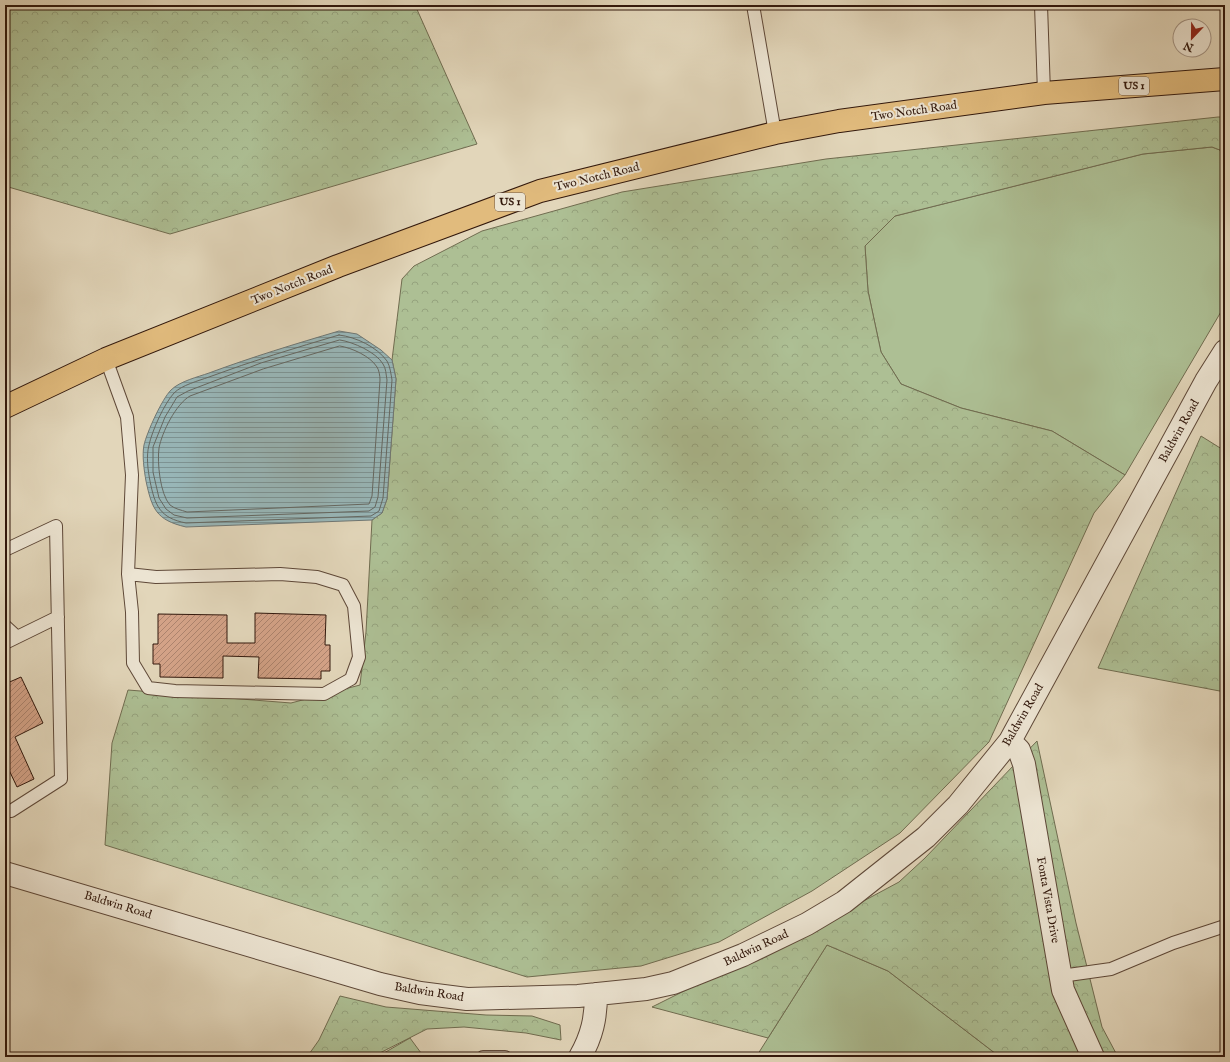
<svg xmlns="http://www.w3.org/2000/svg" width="1230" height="1062" font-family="'IM FELL English',serif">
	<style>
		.grass { fill: #adbf94; stroke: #706c50 }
		.forest { fill: url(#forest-crowns); stroke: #706c50 }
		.water { fill: url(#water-rules); stroke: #6f7774 }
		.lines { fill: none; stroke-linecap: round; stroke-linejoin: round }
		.shore { stroke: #656862; stroke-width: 1 }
		.building { fill: url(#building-hatch); stroke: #32180c }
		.lane-casing { stroke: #5e4838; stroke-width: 14 }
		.street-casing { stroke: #5e4838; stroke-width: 24 }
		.primary-casing { stroke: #32180c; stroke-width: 24 }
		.lane { stroke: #ece4d2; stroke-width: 12 }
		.street { stroke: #ece4d2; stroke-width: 22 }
		.primary { stroke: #e1bb7d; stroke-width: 22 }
		.labels { text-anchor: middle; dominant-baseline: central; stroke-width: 4; stroke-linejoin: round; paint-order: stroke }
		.shield { fill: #ece4d2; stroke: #6a5547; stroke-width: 1 }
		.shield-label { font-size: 11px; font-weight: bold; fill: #32180c }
		.street-label { font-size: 12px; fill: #32180c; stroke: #ece4d2 }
	</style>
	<defs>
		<pattern id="forest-crowns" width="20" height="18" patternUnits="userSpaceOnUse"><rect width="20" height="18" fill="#adbf94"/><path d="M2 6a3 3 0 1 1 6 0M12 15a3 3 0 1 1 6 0" fill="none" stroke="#95a37e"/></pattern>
		<pattern id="water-rules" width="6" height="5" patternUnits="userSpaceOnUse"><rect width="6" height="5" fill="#98b7b9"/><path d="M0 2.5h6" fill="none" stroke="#7d9495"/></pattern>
		<pattern id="building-hatch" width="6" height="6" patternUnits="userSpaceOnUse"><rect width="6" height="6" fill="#d3a287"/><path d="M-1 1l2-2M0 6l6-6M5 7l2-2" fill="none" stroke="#ac836d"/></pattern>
	</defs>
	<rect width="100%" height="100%" fill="#e2d6ba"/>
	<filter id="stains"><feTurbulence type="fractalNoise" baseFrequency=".005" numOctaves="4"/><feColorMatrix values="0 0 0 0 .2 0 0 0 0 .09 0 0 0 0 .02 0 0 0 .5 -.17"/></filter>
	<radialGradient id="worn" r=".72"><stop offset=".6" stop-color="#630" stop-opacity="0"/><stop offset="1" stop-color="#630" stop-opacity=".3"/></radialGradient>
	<path class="grass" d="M 1212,147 L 1225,152 L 1225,305 L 1125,475 L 1052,431 L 961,408 L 901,384 L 881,352 L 868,291 L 865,246 L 895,216 L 1143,154 Z
		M 827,945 L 888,971 L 1000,1057 L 756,1057 Z
		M 410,1038 L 424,1057 L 377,1057 Z"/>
	<path class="forest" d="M 5,5 L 415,5 L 477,144 L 170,234 L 5,186 Z
		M 1218,117 L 1225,117 L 1225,152 L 1212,147 L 1143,154 L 895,216 L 865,246 L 868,291 L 881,352 L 901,384 L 961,408 L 1052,431 L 1125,475 L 1094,513 L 989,742 L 900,833 L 812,891 L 719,942 L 641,966 L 527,977 L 105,845 L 112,743 L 128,690 L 291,703 L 360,685 L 366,632 L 372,520 L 382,513 L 387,499 L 396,379 L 392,360 L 402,279 L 414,266 L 482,231 L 622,192 L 826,159 Z
		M 1201,436 L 1225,451 L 1225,692 L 1098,668 Z
		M 1037,741 L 1076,923 L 1102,1027 L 1118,1057 L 1000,1057 L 888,971 L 827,945 L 768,1038 L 652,1007 L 858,904 L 899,882 L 925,858 Z
		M 340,996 L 386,1007 L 486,1015 L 532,1016 L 560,1025 L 561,1040 L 526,1033 L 464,1027 L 427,1029 L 372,1057 L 307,1057 L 319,1040 Z"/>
	<path class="water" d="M 339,331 L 357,334 L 381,350 L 392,360 L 396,379 L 387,499 L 382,513 L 372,520 L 186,527 C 156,520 152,509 146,481 C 144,470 142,455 144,445 C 147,432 162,399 171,390 C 180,381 198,377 209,373 C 252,357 295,344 339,331 Z"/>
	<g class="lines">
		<path class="shore" d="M 339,335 C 356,337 377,347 387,361 C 390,366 391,374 392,380 L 383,498 L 379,511 L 371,516 L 186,523 C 160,518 155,506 150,481 C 148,471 146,456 149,445 C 152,431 164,404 174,393 C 182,385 198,381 209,377 C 252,361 295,348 339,335 Z
			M 340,340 C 353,342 376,352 383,364 C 386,368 386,375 387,380 L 378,497 L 375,507 L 369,511 L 187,518 L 174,515 L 166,509 L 159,498 L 153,472 L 153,447 L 165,417 L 177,397 L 188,391 L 261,363 Z
			M 340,346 C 352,348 370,356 377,367 C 379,370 380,376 380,380 L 372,496 L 369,504 L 187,512 C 181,510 175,509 170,505 C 160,494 157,462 159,448 C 162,432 176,404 190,396 L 263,369 Z"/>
	</g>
	<path class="building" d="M 255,613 L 326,615 L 325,645 L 330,645 L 330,671 L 321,671 L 321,679 L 258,678 L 259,657 L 223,656 L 223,678 L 160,677 L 160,664 L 153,664 L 153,644 L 158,644 L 158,614 L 227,615 L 227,643 L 255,643 Z
		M 21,677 L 43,723 L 15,737 L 34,779 L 17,787 L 9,770 L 5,772 L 5,684 Z"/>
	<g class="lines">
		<defs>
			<path id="lane" d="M 753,5 L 775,133
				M 1041,5 L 1044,93
				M 106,359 L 127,417 L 132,475 L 128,574 L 132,612 L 133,663 L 148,688 L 175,691 L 324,694 L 351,679 L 359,657 L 354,606 L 343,585 L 317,577 L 280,574 L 156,577 L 128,574
				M 5,550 L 56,526 L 61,779 L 11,811 L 5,810
				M 5,626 L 17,637
				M 5,643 L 58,617
				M 1061,976 L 1111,969 L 1173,943 L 1225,926
				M 483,1057 L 505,1057"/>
			<path id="street" d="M 1010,741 L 1019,750 L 1024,764 L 1063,990 L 1093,1057
				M 5,873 L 380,984 L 420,993 L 467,999 L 578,996 L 646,989 L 673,983 L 743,955 L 807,924 L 844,902 L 926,837 L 958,805 L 1010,741 L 1206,381 L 1225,351
				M 580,1057 C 592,1036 596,1018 596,994"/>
			<path id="primary" d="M 5,407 L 106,359 L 338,266 L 540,191 L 775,133 L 839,121 L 1044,93 L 1225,79"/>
		</defs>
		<use href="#lane" class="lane-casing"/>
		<use href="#street" class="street-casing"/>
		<use href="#primary" class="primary-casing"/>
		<use href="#lane" class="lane"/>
		<use href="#street" class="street"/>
		<use href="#primary" class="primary"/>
	</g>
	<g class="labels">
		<g class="shield">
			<rect x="1119" y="77" width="30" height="18" rx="3"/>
			<rect x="495" y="193" width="30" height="18" rx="3"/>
		</g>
		<g class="shield-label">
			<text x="1134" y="86">US 1</text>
			<text x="510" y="202">US 1</text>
		</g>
		<g class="street-label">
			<text transform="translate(914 111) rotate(-8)">Two Notch Road</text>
			<text transform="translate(597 177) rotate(-14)">Two Notch Road</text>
			<text transform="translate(292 285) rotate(-22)">Two Notch Road</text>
			<text transform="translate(1179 431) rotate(-61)">Baldwin Road</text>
			<text transform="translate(1023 715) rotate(-60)">Baldwin Road</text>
			<text transform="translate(1048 900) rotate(80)">Fonta Vista Drive</text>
			<text transform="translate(118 905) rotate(17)">Baldwin Road</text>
			<text transform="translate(756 948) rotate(-25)">Baldwin Road</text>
			<text transform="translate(429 992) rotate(9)">Baldwin Road</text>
		</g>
	</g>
	<rect width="1230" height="1062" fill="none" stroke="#e2d6ba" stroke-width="20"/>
	<rect x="6" y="6" width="1218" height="1050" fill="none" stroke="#32180c" stroke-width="2"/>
	<rect x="10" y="10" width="1210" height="1042" fill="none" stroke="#32180c"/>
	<g transform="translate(1192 38) rotate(202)"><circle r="19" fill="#ece4d2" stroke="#a29283"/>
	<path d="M0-3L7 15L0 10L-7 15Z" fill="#8f2418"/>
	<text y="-6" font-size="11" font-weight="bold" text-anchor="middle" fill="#32180c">N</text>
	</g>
	<rect width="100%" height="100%" filter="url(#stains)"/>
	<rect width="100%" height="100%" fill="url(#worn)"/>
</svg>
